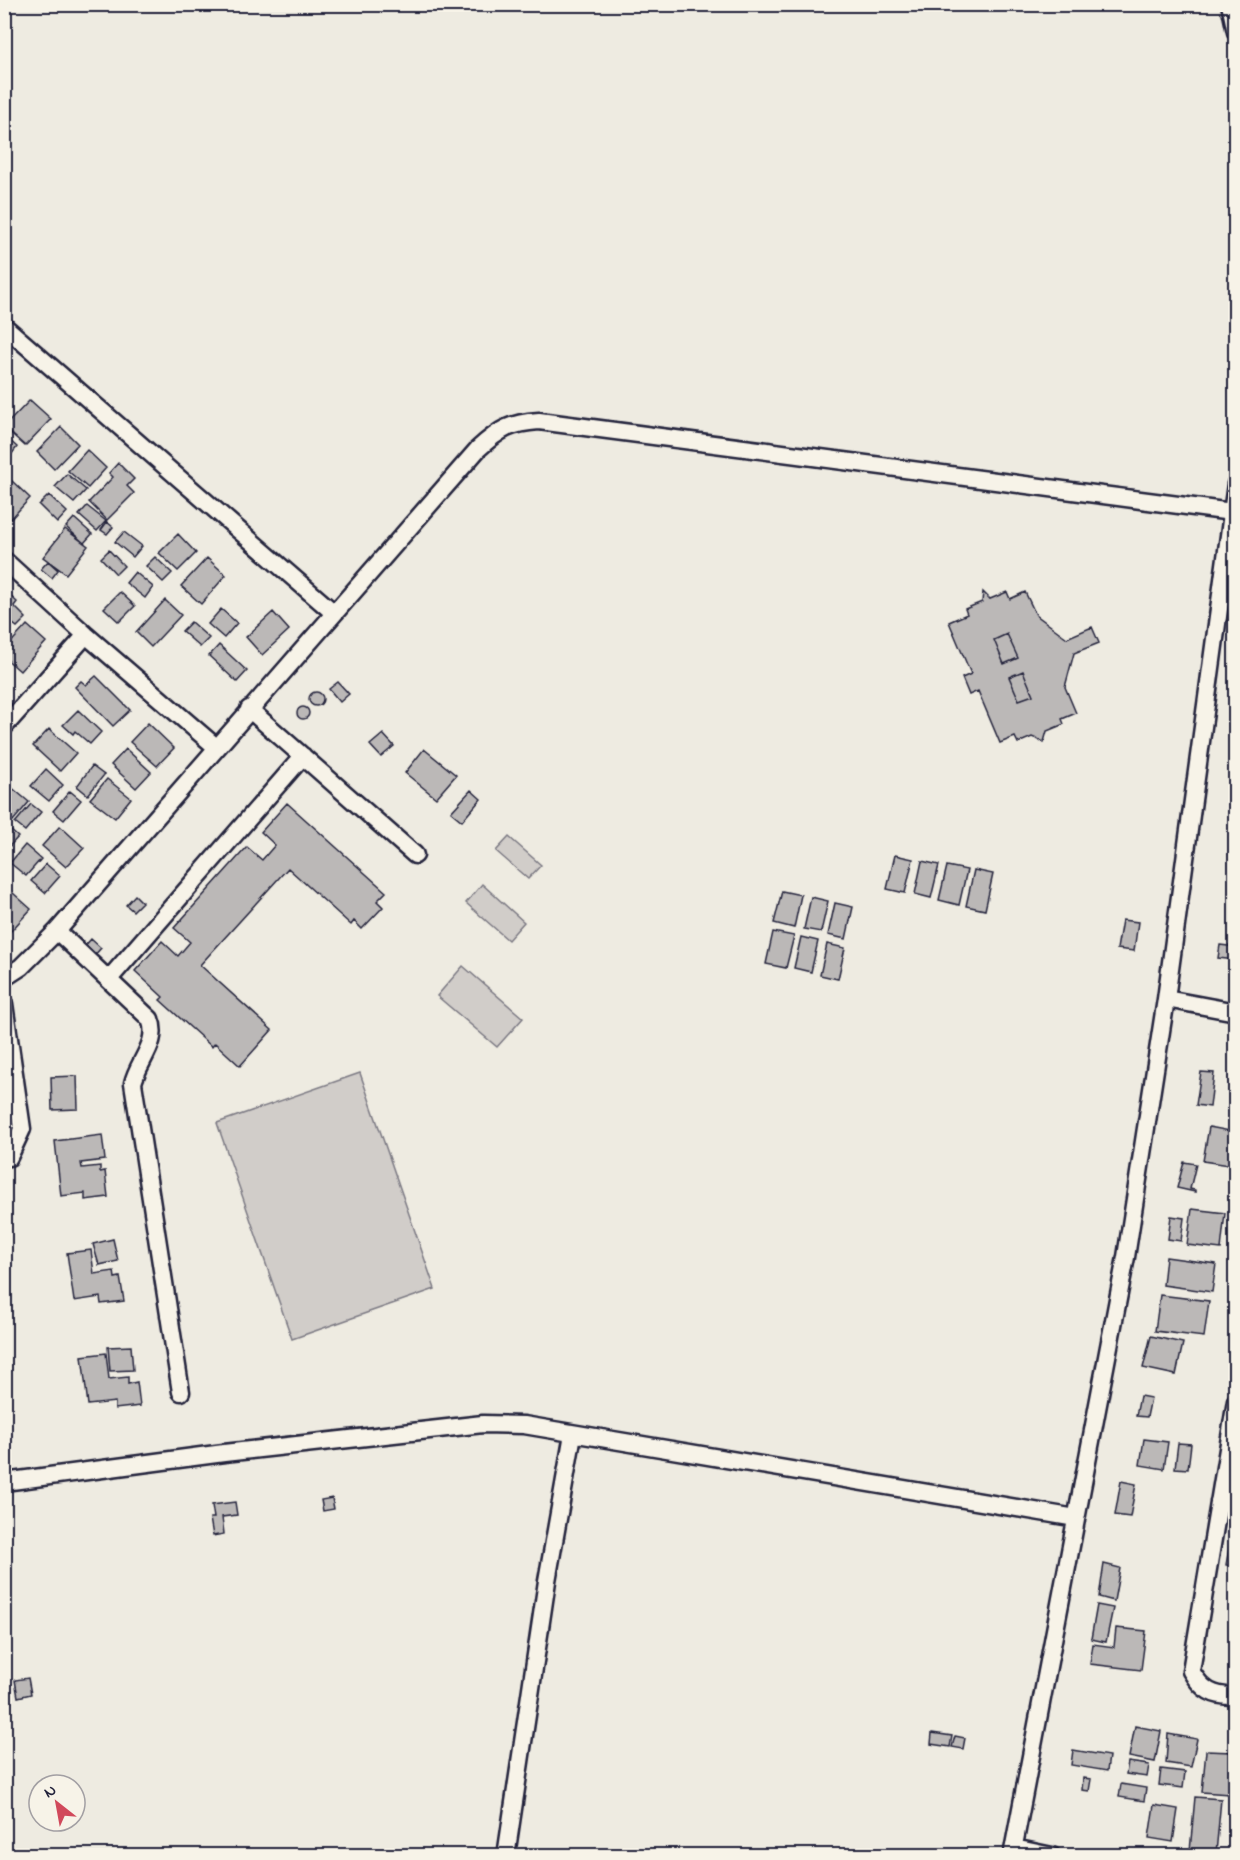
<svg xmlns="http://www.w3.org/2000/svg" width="1240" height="1860" font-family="'Indie Flower',sans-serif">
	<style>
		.green { fill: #d1cdc9; stroke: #7a7882; stroke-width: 1.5 }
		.building { fill: #bbb8b7; stroke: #22223b; stroke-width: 1.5; fill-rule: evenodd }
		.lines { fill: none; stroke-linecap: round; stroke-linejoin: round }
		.minor-casing { stroke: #22223b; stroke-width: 21 }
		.minor { stroke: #f7f3e8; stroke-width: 16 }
	</style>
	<rect width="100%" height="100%" fill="#eeebe1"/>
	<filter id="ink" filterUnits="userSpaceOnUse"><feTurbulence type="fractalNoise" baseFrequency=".0167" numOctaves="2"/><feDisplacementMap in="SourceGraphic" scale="12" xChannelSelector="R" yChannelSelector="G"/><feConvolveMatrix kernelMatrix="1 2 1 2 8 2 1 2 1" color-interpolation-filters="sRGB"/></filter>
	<g filter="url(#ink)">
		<path class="green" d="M 509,837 L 541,865 L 528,879 L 496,851 Z
			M 482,884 L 524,922 L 508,940 L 466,903 Z
			M 463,966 L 523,1018 L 497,1047 L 437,996 Z
			M 360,1073 L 435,1289 L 292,1339 L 217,1123 Z"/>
		<path class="building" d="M 30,400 L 51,419 L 25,446 L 4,427 Z
			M 61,427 L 78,444 L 54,469 L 37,452 Z
			M 7,438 L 17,447 L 11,455 L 4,450 Z
			M 87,450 L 106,468 L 88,488 L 68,471 Z
			M 118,463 L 134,479 L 127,486 L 134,493 L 107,520 L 89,502 L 113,477 L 109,473 Z
			M 67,474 L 86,490 L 74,503 L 55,487 Z
			M 12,481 L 30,498 L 8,522 L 4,519 L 4,488 Z
			M 49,495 L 67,512 L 57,523 L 39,505 Z
			M 87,506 L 106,521 L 97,531 L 79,515 Z
			M 74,518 L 92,534 L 84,543 L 66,527 Z
			M 107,522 L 113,527 L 107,534 L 101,530 Z
			M 65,529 L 88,546 L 66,574 L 43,557 Z
			M 124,532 L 142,546 L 133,557 L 115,542 Z
			M 178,534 L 196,553 L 178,571 L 159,553 Z
			M 109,550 L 124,566 L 116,574 L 101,558 Z
			M 155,557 L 172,573 L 163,582 L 146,566 Z
			M 207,558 L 226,575 L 201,604 L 181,586 Z
			M 48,561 L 58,570 L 52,578 L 41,569 Z
			M 135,572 L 153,587 L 145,598 L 126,583 Z
			M 120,592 L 135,606 L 119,622 L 104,608 Z
			M 983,592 L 990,599 L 1007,592 L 1010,599 L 1025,592 L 1036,615 L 1067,638 L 1092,627 L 1099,643 L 1074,653 L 1065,687 L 1076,713 L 1062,719 L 1064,724 L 1047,731 L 1044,742 L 1032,737 L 1018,743 L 1015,737 L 1000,743 L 978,691 L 969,695 L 962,678 L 971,674 L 949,622 L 967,614 L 965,609 L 982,602 ZM 1007,634 L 1018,658 L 1004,664 L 994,640 ZM 1023,671 L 1033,695 L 1019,700 L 1009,677 Z
			M 7,593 L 17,602 L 14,606 L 26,618 L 17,627 L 13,624 L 4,633 Z
			M 165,600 L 181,615 L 151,647 L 136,632 Z
			M 221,609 L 237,623 L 224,638 L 208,624 Z
			M 273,612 L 289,630 L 262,655 L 246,637 Z
			M 191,622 L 209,638 L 200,647 L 182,631 Z
			M 27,625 L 46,642 L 20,671 L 4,657 L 4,650 Z
			M 1007,634 L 1018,658 L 1004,664 L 994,640 Z
			M 219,645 L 247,671 L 237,682 L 209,656 Z
			M 1023,671 L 1033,695 L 1019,700 L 1009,677 Z
			M 96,676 L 130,710 L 113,726 L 75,687 L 81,681 L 86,685 Z
			M 338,682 L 349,694 L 340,702 L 329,689 Z
			M309 699a7 7 0 1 1 14 0a7 7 0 1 1-14 0Z
			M297 713a6 6 0 1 1 12 0a6 6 0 1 1-12 0Z
			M 78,710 L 101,732 L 90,744 L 75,731 L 73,734 L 63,725 Z
			M 148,723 L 174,748 L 157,766 L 130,742 Z
			M 49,729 L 76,753 L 60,771 L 33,746 Z
			M 383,734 L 394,746 L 381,757 L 370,745 Z
			M 126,749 L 151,772 L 136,788 L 111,765 Z
			M 424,749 L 456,775 L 436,798 L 405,773 Z
			M 92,766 L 104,775 L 88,795 L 77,786 Z
			M 46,769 L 63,785 L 49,801 L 31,786 Z
			M 107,779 L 131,798 L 115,818 L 90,799 Z
			M 4,781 L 29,802 L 13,821 L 4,813 Z
			M 471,790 L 481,799 L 462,821 L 451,812 Z
			M 70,791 L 81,800 L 64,820 L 53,811 Z
			M 287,803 L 386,892 L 377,901 L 383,907 L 362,929 L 354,921 L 351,925 L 288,868 L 200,965 L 272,1030 L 240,1066 L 215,1043 L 212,1047 L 160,1000 L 163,997 L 135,971 L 162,941 L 178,956 L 190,942 L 174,928 L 247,847 L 262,860 L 275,845 L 261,832 Z
			M 31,804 L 41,812 L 25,831 L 15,823 Z
			M 60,826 L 84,848 L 66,867 L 42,846 Z
			M 9,829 L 18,837 L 4,852 L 4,834 Z
			M 1233,841 L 1236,841 L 1236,856 L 1230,855 Z
			M 25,845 L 41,859 L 26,876 L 10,863 Z
			M 895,855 L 913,859 L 905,893 L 887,889 Z
			M 922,861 L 939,865 L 931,898 L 915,894 Z
			M 46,864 L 60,876 L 45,893 L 31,881 Z
			M 947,866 L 967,870 L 959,905 L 939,900 Z
			M 974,870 L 993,874 L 985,910 L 966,906 Z
			M 4,885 L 31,909 L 10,932 L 4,927 Z
			M 782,891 L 801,895 L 794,928 L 774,923 Z
			M 135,895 L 142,902 L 133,911 L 126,905 Z
			M 811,897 L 828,901 L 821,932 L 804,929 Z
			M 835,903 L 853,907 L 846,939 L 828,935 Z
			M 1122,920 L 1138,922 L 1134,951 L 1117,949 Z
			M 773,932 L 794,936 L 786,968 L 766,964 Z
			M 801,937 L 818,941 L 811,972 L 794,968 Z
			M 91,939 L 101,948 L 93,957 L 83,948 Z
			M 827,944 L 845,948 L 838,979 L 820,975 Z
			M 1220,945 L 1236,947 L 1236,960 L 1218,958 Z
			M 1201,1072 L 1214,1073 L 1210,1107 L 1196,1105 Z
			M 77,1076 L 78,1109 L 52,1110 L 51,1077 Z
			M 1209,1127 L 1236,1132 L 1236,1166 L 1203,1161 Z
			M 102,1135 L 105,1160 L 81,1163 L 82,1168 L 100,1166 L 100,1172 L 105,1171 L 108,1197 L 85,1200 L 85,1193 L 61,1196 L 55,1141 Z
			M 1184,1162 L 1196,1164 L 1190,1189 L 1195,1190 L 1195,1192 L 1177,1188 Z
			M 1192,1209 L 1225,1213 L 1221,1249 L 1187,1245 Z
			M 1171,1216 L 1184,1218 L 1181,1241 L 1168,1239 Z
			M 113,1239 L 118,1261 L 99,1265 L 93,1244 Z
			M 91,1250 L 94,1274 L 114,1271 L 115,1278 L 120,1277 L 124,1301 L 101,1304 L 100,1297 L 74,1301 L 67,1253 Z
			M 1166,1257 L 1216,1264 L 1212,1292 L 1163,1285 Z
			M 1160,1295 L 1209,1301 L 1204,1337 L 1155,1331 Z
			M 1151,1336 L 1183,1343 L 1176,1375 L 1143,1368 Z
			M 131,1346 L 133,1370 L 110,1371 L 108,1347 Z
			M 106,1353 L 109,1379 L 128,1377 L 128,1384 L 137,1382 L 140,1406 L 115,1409 L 115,1402 L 88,1405 L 82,1356 Z
			M 1140,1396 L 1151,1398 L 1147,1417 L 1136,1416 Z
			M 1144,1439 L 1168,1442 L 1164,1469 L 1140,1465 Z
			M 1178,1443 L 1191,1444 L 1188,1469 L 1175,1468 Z
			M 1121,1481 L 1136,1484 L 1130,1517 L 1115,1515 Z
			M 332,1498 L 334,1509 L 323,1511 L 321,1500 Z
			M 235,1502 L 237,1515 L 222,1517 L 224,1534 L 213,1536 L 210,1518 L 214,1518 L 212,1505 Z
			M 1232,1532 L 1236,1533 L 1236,1567 L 1226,1565 Z
			M 1104,1564 L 1120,1568 L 1114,1601 L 1099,1597 Z
			M 1097,1605 L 1113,1608 L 1106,1642 L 1091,1639 Z
			M 1116,1628 L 1146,1631 L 1141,1670 L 1090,1664 L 1093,1644 L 1114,1647 Z
			M 28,1678 L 31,1694 L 18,1697 L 15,1680 Z
			M 1135,1726 L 1161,1731 L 1155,1762 L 1129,1757 Z
			M 932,1733 L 952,1736 L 950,1747 L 931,1744 Z
			M 1168,1734 L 1197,1739 L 1191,1767 L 1166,1763 Z
			M 955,1736 L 965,1738 L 963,1749 L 952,1747 Z
			M 1073,1750 L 1109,1756 L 1107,1771 L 1071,1765 Z
			M 1206,1751 L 1232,1752 L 1229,1794 L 1202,1792 Z
			M 1128,1762 L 1149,1765 L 1147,1777 L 1126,1774 Z
			M 1161,1769 L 1185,1772 L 1183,1788 L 1159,1785 Z
			M 1083,1778 L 1091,1779 L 1089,1791 L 1082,1790 Z
			M 1121,1784 L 1146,1788 L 1144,1801 L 1119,1797 Z
			M 1195,1797 L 1221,1799 L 1216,1853 L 1190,1851 Z
			M 1154,1805 L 1178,1809 L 1173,1842 L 1149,1838 Z
			M 1236,1805 L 1236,1856 L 1233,1856 L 1228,1845 Z"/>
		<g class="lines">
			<defs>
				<path id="minor" d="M 1230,4 L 1236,32
					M 4,326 L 334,613
					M 4,560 L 86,635 L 216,747
					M 249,709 L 415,855
					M 4,727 L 86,635
					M 57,931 L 150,1019 C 160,1042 138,1061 133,1083 L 181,1392
					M 4,978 L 21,967 L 57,931 L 478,449 C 500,429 510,423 539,421 L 1232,512
					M 109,979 L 303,756
					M 1166,999 L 1236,1012
					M 4,1004 L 22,1129 L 9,1157 L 4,1158
					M 1236,1401 L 1191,1671 C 1202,1690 1213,1697 1236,1696
					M 4,1482 L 224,1453 L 483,1424 L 524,1425 L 1076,1518
					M 1219,1501 L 1236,1504
					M 1014,1848 L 1052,1856
					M 506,1856 L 547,1581 L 573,1434
					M 1012,1856 L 1126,1257 L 1166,999 L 1236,484"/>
			</defs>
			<use href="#minor" class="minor-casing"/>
			<use href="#minor" class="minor"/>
		</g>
	</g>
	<rect width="1240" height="1860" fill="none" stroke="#f7f3e8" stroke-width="24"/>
	<rect x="12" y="12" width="1216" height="1836" fill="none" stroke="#22223b" stroke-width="2" filter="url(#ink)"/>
	<g transform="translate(57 1803) rotate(329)"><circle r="28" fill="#f7f3e8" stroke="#a29fa3" stroke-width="1.5"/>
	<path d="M0-4.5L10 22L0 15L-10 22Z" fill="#d1495b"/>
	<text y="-9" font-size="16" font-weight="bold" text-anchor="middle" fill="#22223b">N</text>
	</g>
</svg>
